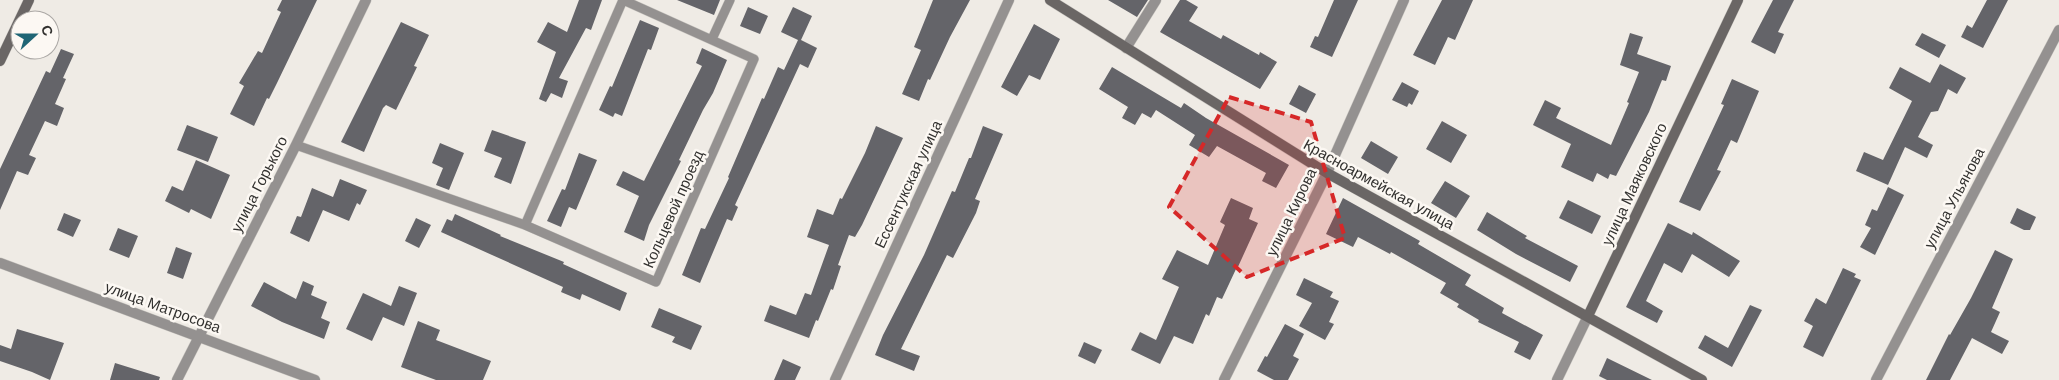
<svg xmlns="http://www.w3.org/2000/svg" width="2059" height="380" font-family="Helvetica,sans-serif">
	<style>
		.building { fill: #646469 }
		.lines { fill: none; stroke-linecap: round; stroke-linejoin: round }
		.lane-casing { stroke: #c9c6c1; stroke-width: 10 }
		.street-casing { stroke: #c9c6c1; stroke-width: 11 }
		.secondary-casing { stroke: #c9c6c1; stroke-width: 11 }
		.lane { stroke: #949190; stroke-width: 9 }
		.street { stroke: #949190; stroke-width: 10 }
		.secondary { stroke: #6a6665; stroke-width: 10 }
		.marked { fill: #d62828; fill-opacity: 0.2; stroke: #d62828; stroke-width: 4; stroke-dasharray: 10 6; stroke-linejoin: round }
		.labels { text-anchor: middle; dominant-baseline: central; stroke-width: 5; stroke-linejoin: round; paint-order: stroke }
		.street-label { font-size: 15px; fill: #32312f; stroke: #fcf8f3 }
	</style>
	<rect width="100%" height="100%" fill="#efebe5"/>
	<path class="building" d="M 282,0 L 317,0 L 277,83 L 269,99 L 267,98 L 254,126 L 230,114 L 244,86 L 239,83 L 258,51 L 262,53 L 281,12 L 277,10 Z
		M 579,0 L 602,0 L 591,30 L 586,28 L 559,78 L 568,81 L 562,98 L 551,93 L 546,102 L 539,99 L 556,52 L 537,42 L 548,22 L 567,32 Z
		M 677,0 L 720,0 L 714,15 Z
		M 933,0 L 970,0 L 950,37 L 930,80 L 928,79 L 919,101 L 902,94 L 921,50 L 914,47 Z
		M 1108,0 L 1148,0 L 1137,17 Z
		M 1180,0 L 1186,0 L 1198,7 L 1189,21 L 1221,39 L 1223,35 L 1259,55 L 1260,52 L 1277,62 L 1260,89 L 1160,32 Z
		M 1334,0 L 1358,0 L 1332,57 L 1310,47 L 1315,36 L 1318,37 Z
		M 1442,0 L 1473,0 L 1455,40 L 1448,37 L 1435,65 L 1413,55 Z
		M 1773,0 L 1794,0 L 1778,32 L 1784,34 L 1775,54 L 1751,42 Z
		M 1987,0 L 2008,0 L 1983,48 L 1961,37 L 1967,25 L 1972,28 Z
		M 748,7 L 768,16 L 760,34 L 740,26 Z
		M 793,7 L 812,16 L 801,40 L 817,48 L 808,68 L 800,64 L 735,205 L 738,207 L 732,221 L 727,219 L 700,283 L 682,275 L 701,228 L 705,229 L 729,178 L 728,177 L 762,98 L 764,99 L 778,67 L 784,70 L 798,40 L 781,32 Z
		M 640,20 L 659,28 L 651,50 L 648,49 L 622,116 L 615,113 L 613,117 L 599,110 L 610,86 L 612,87 Z
		M 401,22 L 429,35 L 414,66 L 417,67 L 396,110 L 386,105 L 383,108 L 364,152 L 341,142 Z
		M 1034,24 L 1060,39 L 1040,80 L 1029,75 L 1017,96 L 1001,87 Z
		M 1630,33 L 1643,37 L 1637,54 L 1671,66 L 1666,81 L 1662,80 L 1649,112 L 1616,176 L 1610,174 L 1608,179 L 1597,173 L 1593,182 L 1561,167 L 1571,144 L 1533,125 L 1545,100 L 1561,108 L 1556,118 L 1611,145 L 1629,103 L 1627,102 L 1639,72 L 1620,65 Z
		M 1922,33 L 1946,45 L 1939,58 L 1915,45 Z
		M 702,48 L 727,60 L 713,93 L 703,110 L 679,160 L 681,161 L 649,225 L 644,241 L 624,232 L 639,196 L 616,185 L 623,171 L 644,181 L 702,66 L 696,63 Z
		M 61,49 L 74,54 L 63,78 L 66,79 L 55,104 L 64,108 L 57,126 L 45,121 L 29,155 L 36,158 L 28,175 L 17,171 L 0,210 L 0,169 L 46,71 L 50,73 Z
		M 1940,64 L 1966,78 L 1957,94 L 1948,89 L 1938,111 L 1931,112 L 1918,137 L 1933,145 L 1927,158 L 1905,147 L 1888,185 L 1856,171 L 1864,152 L 1883,160 L 1912,101 L 1889,88 L 1900,67 L 1930,83 Z
		M 1112,67 L 1181,108 L 1184,103 L 1206,118 L 1289,165 L 1276,188 L 1262,181 L 1266,173 L 1217,146 L 1209,157 L 1189,145 L 1195,135 L 1156,110 L 1151,118 L 1142,113 L 1135,125 L 1122,118 L 1128,107 L 1099,89 Z
		M 1732,79 L 1759,91 L 1737,143 L 1731,140 L 1717,170 L 1721,171 L 1700,211 L 1679,202 L 1724,105 L 1721,104 Z
		M 1402,82 L 1419,91 L 1412,105 L 1409,103 L 1407,107 L 1392,100 Z
		M 1299,85 L 1316,94 L 1306,113 L 1289,104 Z
		M 1442,121 L 1467,135 L 1451,163 L 1426,149 Z
		M 187,125 L 218,137 L 208,162 L 177,150 Z
		M 876,126 L 903,138 L 862,225 L 855,237 L 849,235 L 838,265 L 841,266 L 833,290 L 831,289 L 818,321 L 816,320 L 809,338 L 764,321 L 770,305 L 796,315 L 805,293 L 811,295 L 829,245 L 807,237 L 817,209 L 833,215 L 840,198 L 842,199 L 865,153 Z
		M 983,126 L 1003,134 L 975,199 L 980,201 L 976,213 L 953,258 L 947,255 L 901,349 L 920,356 L 914,371 L 875,355 L 883,335 L 924,255 L 952,191 L 955,192 L 969,158 L 971,158 Z
		M 492,130 L 526,142 L 511,184 L 494,177 L 502,158 L 484,151 Z
		M 1371,141 L 1398,157 L 1388,174 L 1361,158 Z
		M 440,143 L 464,153 L 449,190 L 436,185 L 443,168 L 432,163 Z
		M 579,153 L 597,160 L 576,210 L 569,207 L 561,227 L 547,221 L 562,189 L 565,190 Z
		M 196,160 L 230,175 L 211,219 L 191,209 L 189,213 L 165,201 L 172,186 L 183,191 Z
		M 340,179 L 367,190 L 360,205 L 357,203 L 349,221 L 323,210 L 309,242 L 290,233 L 297,216 L 301,217 L 312,188 L 333,197 Z
		M 1445,181 L 1470,196 L 1456,218 L 1431,203 Z
		M 1888,187 L 1904,195 L 1875,255 L 1860,247 L 1871,228 L 1865,225 L 1872,209 L 1877,211 Z
		M 1231,198 L 1253,208 L 1249,219 L 1258,223 L 1237,269 L 1236,269 L 1222,299 L 1217,297 L 1209,316 L 1206,314 L 1193,344 L 1174,336 L 1160,364 L 1131,350 L 1140,332 L 1156,340 L 1179,287 L 1162,279 L 1177,250 L 1208,265 L 1225,225 L 1220,222 Z
		M 1343,198 L 1420,241 L 1418,244 L 1471,275 L 1465,285 L 1504,308 L 1502,313 L 1543,335 L 1530,360 L 1514,352 L 1519,342 L 1478,322 L 1479,320 L 1457,307 L 1459,304 L 1440,293 L 1446,283 L 1391,252 L 1390,254 L 1358,237 L 1353,247 L 1326,234 Z
		M 1568,200 L 1601,216 L 1592,234 L 1559,218 Z
		M 2017,208 L 2036,217 L 2030,230 L 2024,230 L 2010,223 Z
		M 1487,212 L 1527,236 L 1525,238 L 1578,266 L 1570,282 L 1516,254 L 1477,230 Z
		M 64,213 L 81,220 L 73,237 L 57,230 Z
		M 455,214 L 501,235 L 500,236 L 564,262 L 563,264 L 627,293 L 620,311 L 582,294 L 580,300 L 561,292 L 563,287 L 441,232 L 447,219 L 452,221 Z
		M 416,218 L 431,225 L 419,248 L 405,241 Z
		M 1668,223 L 1692,235 L 1693,232 L 1740,261 L 1729,277 L 1692,254 L 1682,273 L 1664,263 L 1646,301 L 1663,311 L 1657,323 L 1626,307 Z
		M 118,228 L 138,236 L 129,258 L 109,250 Z
		M 176,247 L 192,253 L 183,279 L 167,273 Z
		M 1995,250 L 2013,259 L 1992,308 L 2000,312 L 1991,332 L 2009,341 L 2002,354 L 1972,338 L 1950,380 L 1926,380 L 1949,334 L 1950,335 L 1971,298 Z
		M 1843,268 L 1856,274 L 1854,277 L 1861,280 L 1823,357 L 1803,347 L 1813,326 L 1804,321 L 1816,298 L 1826,304 Z
		M 1304,278 L 1333,292 L 1330,297 L 1339,301 L 1329,322 L 1334,324 L 1325,340 L 1299,326 L 1312,303 L 1296,295 Z
		M 303,281 L 314,286 L 311,295 L 327,302 L 321,318 L 330,322 L 324,339 L 282,322 L 251,306 L 264,282 L 296,299 Z
		M 399,286 L 417,293 L 404,326 L 383,317 L 372,341 L 346,329 L 363,293 L 391,306 Z
		M 1750,305 L 1762,310 L 1732,367 L 1698,348 L 1705,335 L 1728,348 Z
		M 659,308 L 702,326 L 691,350 L 672,342 L 675,337 L 651,327 Z
		M 418,321 L 440,330 L 436,340 L 491,361 L 483,380 L 436,380 L 401,367 Z
		M 1285,324 L 1304,334 L 1293,356 L 1299,359 L 1288,380 L 1274,380 L 1257,371 L 1265,356 L 1267,357 Z
		M 17,329 L 64,343 L 50,380 L 32,372 L 0,361 L 0,345 L 11,349 Z
		M 1084,342 L 1102,350 L 1095,364 L 1078,356 Z
		M 1607,358 L 1652,380 L 1607,380 L 1599,376 Z
		M 783,359 L 801,367 L 795,380 L 774,380 Z
		M 115,363 L 160,377 L 159,380 L 110,380 Z"/>
	<g class="lines">
		<defs>
			<path id="lane" d="M 712,39 L 730,0
				M 296,145 L 525,225 L 623,0 L 754,59 L 656,282 L 525,225"/>
			<path id="street" d="M 1126,48 L 1156,0
				M 0,263 L 315,380
				M 177,380 L 296,145 L 366,0
				M 835,380 L 1009,0
				M 1224,380 L 1327,173 L 1404,0
				M 1557,380 L 1588,316
				M 1876,380 L 2059,30"/>
			<path id="secondary" d="M 1050,0 L 1327,173 L 1702,380
				M 0,61 L 29,0
				M 1588,316 L 1738,0"/>
		</defs>
		<use href="#lane" class="lane-casing"/>
		<use href="#street" class="street-casing"/>
		<use href="#secondary" class="secondary-casing"/>
		<use href="#lane" class="lane"/>
		<use href="#street" class="street"/>
		<use href="#secondary" class="secondary"/>
	</g>
	<path class="marked" d="M 1229,97 L 1311,122 L 1345,238 L 1247,277 L 1169,207 Z"/>
	<g class="labels">
		<g class="street-label">
			<text transform="translate(259 184) rotate(-63)">улица Горького</text>
			<text transform="translate(908 184) rotate(-65)">Ессентукская улица</text>
			<text transform="translate(1379 184) rotate(29)">Красноармейская улица</text>
			<text transform="translate(1634 184) rotate(-65)">улица Маяковского</text>
			<text transform="translate(1954 198) rotate(-62)">улица Ульянова</text>
			<text transform="translate(673 209) rotate(-66)">Кольцевой проезд</text>
			<text transform="translate(1291 212) rotate(-64)">улица Кирова</text>
			<text transform="translate(163 307) rotate(20)">улица Матросова</text>
		</g>
	</g>
	<g transform="translate(35 35) rotate(69)"><circle r="24" fill="#fcf8f3" stroke="#aba8a5"/>
	<path d="M0-4L9 19L0 12L-9 19Z" fill="#1f6575"/>
	<text y="-8" font-size="14" font-weight="bold" text-anchor="middle" fill="#32312f">С</text>
	</g>
</svg>
